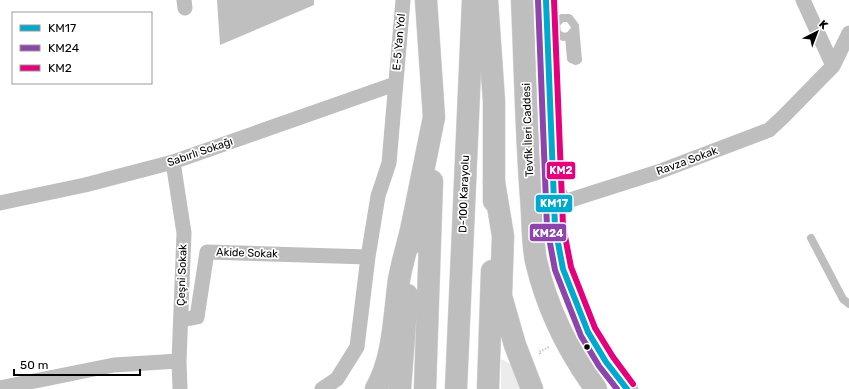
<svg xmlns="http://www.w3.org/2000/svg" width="849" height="389" font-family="Rubik,sans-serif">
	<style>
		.green { fill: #ececec }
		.water { fill: #bfbfbf }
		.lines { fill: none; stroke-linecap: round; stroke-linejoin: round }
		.primary-casing { stroke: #dbdbdb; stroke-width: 23 }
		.trunk-casing { stroke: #dbdbdb; stroke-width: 23 }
		.motorway-casing { stroke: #dbdbdb; stroke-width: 23 }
		.path { stroke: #b9b9b9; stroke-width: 2.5; stroke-dasharray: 1 2; stroke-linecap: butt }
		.service { stroke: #bebebe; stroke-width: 8 }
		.minor { stroke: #bebebe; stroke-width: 15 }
		.primary { stroke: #bebebe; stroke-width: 22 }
		.trunk { stroke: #bebebe; stroke-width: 22 }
		.motorway { stroke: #bebebe; stroke-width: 22 }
		.bus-1-casing { stroke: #fff; stroke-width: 9 }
		.bus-2-casing { stroke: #fff; stroke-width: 9 }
		.bus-3-casing { stroke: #fff; stroke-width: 9 }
		.bus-1 { stroke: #00a9ce; stroke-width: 6 }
		.bus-2 { stroke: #8e44ad; stroke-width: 6 }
		.bus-3 { stroke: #e5007d; stroke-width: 6 }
		.bus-dot { fill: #000; stroke: #fff; stroke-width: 1.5 }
		.labels { text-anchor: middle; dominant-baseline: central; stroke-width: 3.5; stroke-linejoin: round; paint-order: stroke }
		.street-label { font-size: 11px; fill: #000; stroke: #fff }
		.line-badge { stroke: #fff; stroke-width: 1.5 }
		.badge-label { font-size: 11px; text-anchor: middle; font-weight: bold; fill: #fff }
	</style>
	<rect width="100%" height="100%" fill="#fff"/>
	<path class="green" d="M 501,359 L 512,365 L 520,389 L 501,389 Z"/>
	<path class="water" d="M 217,0 L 314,0 L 314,5 L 220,45 Z"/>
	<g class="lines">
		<defs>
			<path id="primary" d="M 522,0 C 525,66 526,132 531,197 C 533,218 532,241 536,261 C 547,308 568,351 596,389
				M 546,0 L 555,227 L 563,269 L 588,332 L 606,362 L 627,389"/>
			<path id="trunk" d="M 487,0 L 494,101 L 494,201
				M 411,244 L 412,226 L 434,117 L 426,0
				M 400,389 L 407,295
				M 425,389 L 432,181
				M 456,389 L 473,0
				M 488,389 L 492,271"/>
			<path id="motorway" d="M 494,182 L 503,236 L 501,296 L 515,345 L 532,389
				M 376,389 C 394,357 394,316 399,280 C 402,262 408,244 412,226"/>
		</defs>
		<use href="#primary" class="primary-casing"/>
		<use href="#trunk" class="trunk-casing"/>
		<use href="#motorway" class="motorway-casing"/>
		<path class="path" d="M 540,354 L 539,352 L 549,347"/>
		<path class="service" d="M 569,36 L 571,59 L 576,61 L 578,60 L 575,26 L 569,18 L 562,18 L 556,24 L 557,33 L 563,37 L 569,36 L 575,29
			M 811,238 L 843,299 L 849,304"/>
		<path class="minor" d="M 184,0 L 185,8
			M 803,0 L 833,66
			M 173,162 L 184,233 L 179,361 L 180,389
			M 530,179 L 553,179 L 564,202 L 658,172 L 769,130 L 783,117 L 833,66 L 849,33
			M 0,203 L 85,185 L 173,162 L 395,84
			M 181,320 L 197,317 L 207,252 L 368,257
			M 0,388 L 114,365 L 179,361
			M 322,389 L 337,379 L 357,347 L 368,257 L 378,196 L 389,163 L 403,0"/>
		<use href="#primary" class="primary"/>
		<use href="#trunk" class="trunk"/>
		<use href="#motorway" class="motorway"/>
		<defs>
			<path id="bus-1" d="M 546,0 L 555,227 L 563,269 L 588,332 L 606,362 L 627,389"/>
			<path id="bus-2" d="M 538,0 L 547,227 L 555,270 L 581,336 L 599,366 L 617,389"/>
			<path id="bus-3" d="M 554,0 L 563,226 L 571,267 L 595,328 L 613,357 L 633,384"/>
		</defs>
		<use href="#bus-1" class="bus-1-casing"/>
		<use href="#bus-2" class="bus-2-casing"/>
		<use href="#bus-3" class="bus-3-casing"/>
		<use href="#bus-1" class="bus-1"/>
		<use href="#bus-2" class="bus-2"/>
		<use href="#bus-3" class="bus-3"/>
	</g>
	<circle class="bus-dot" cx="587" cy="347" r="3.5"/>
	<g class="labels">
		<g class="street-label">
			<text transform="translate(399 42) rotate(-85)">E-5 Yan Yol</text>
			<text transform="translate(528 130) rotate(-92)">Tevfik İleri Caddesi</text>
			<text transform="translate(200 152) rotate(-19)">Sabırlı Sokağı</text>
			<text transform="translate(687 161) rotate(-20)">Ravza Sokak</text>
			<text transform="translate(464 194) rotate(-88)">D-100 Karayolu</text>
			<text transform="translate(247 253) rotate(2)">Akide Sokak</text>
			<text transform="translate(182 275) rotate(-88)">Çeşni Sokak</text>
		</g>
	</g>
	<g class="line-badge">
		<rect x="546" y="161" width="30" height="19" rx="4" fill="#e5007d"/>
		<rect x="535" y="194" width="38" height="19" rx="4" fill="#00a9ce"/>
		<rect x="529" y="223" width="38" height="19" rx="4" fill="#8e44ad"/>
	</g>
	<g class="badge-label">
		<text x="561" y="174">KM2</text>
		<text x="554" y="207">KM17</text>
		<text x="548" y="237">KM24</text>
	</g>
	<rect x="12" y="12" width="140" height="72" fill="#ffffff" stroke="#999999"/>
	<rect x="20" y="25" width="20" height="6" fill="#00a9ce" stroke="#999999"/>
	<text x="48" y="32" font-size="12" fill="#000000">KM17</text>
	<rect x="20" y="45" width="20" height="6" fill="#8e44ad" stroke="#999999"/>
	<text x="48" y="52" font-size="12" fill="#000000">KM24</text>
	<rect x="20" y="65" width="20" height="6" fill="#e5007d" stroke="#999999"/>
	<text x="48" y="72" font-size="12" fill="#000000">KM2</text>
	<g transform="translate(817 32) rotate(42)" stroke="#ffffff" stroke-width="3" paint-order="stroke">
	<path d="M0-3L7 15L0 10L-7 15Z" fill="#000000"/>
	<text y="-6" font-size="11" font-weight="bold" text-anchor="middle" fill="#000000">K</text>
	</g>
	<path d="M14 369v6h126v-6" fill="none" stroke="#000000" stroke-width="2"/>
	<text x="20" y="369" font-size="12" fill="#000000" stroke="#ffffff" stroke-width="3" paint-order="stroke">50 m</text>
</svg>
